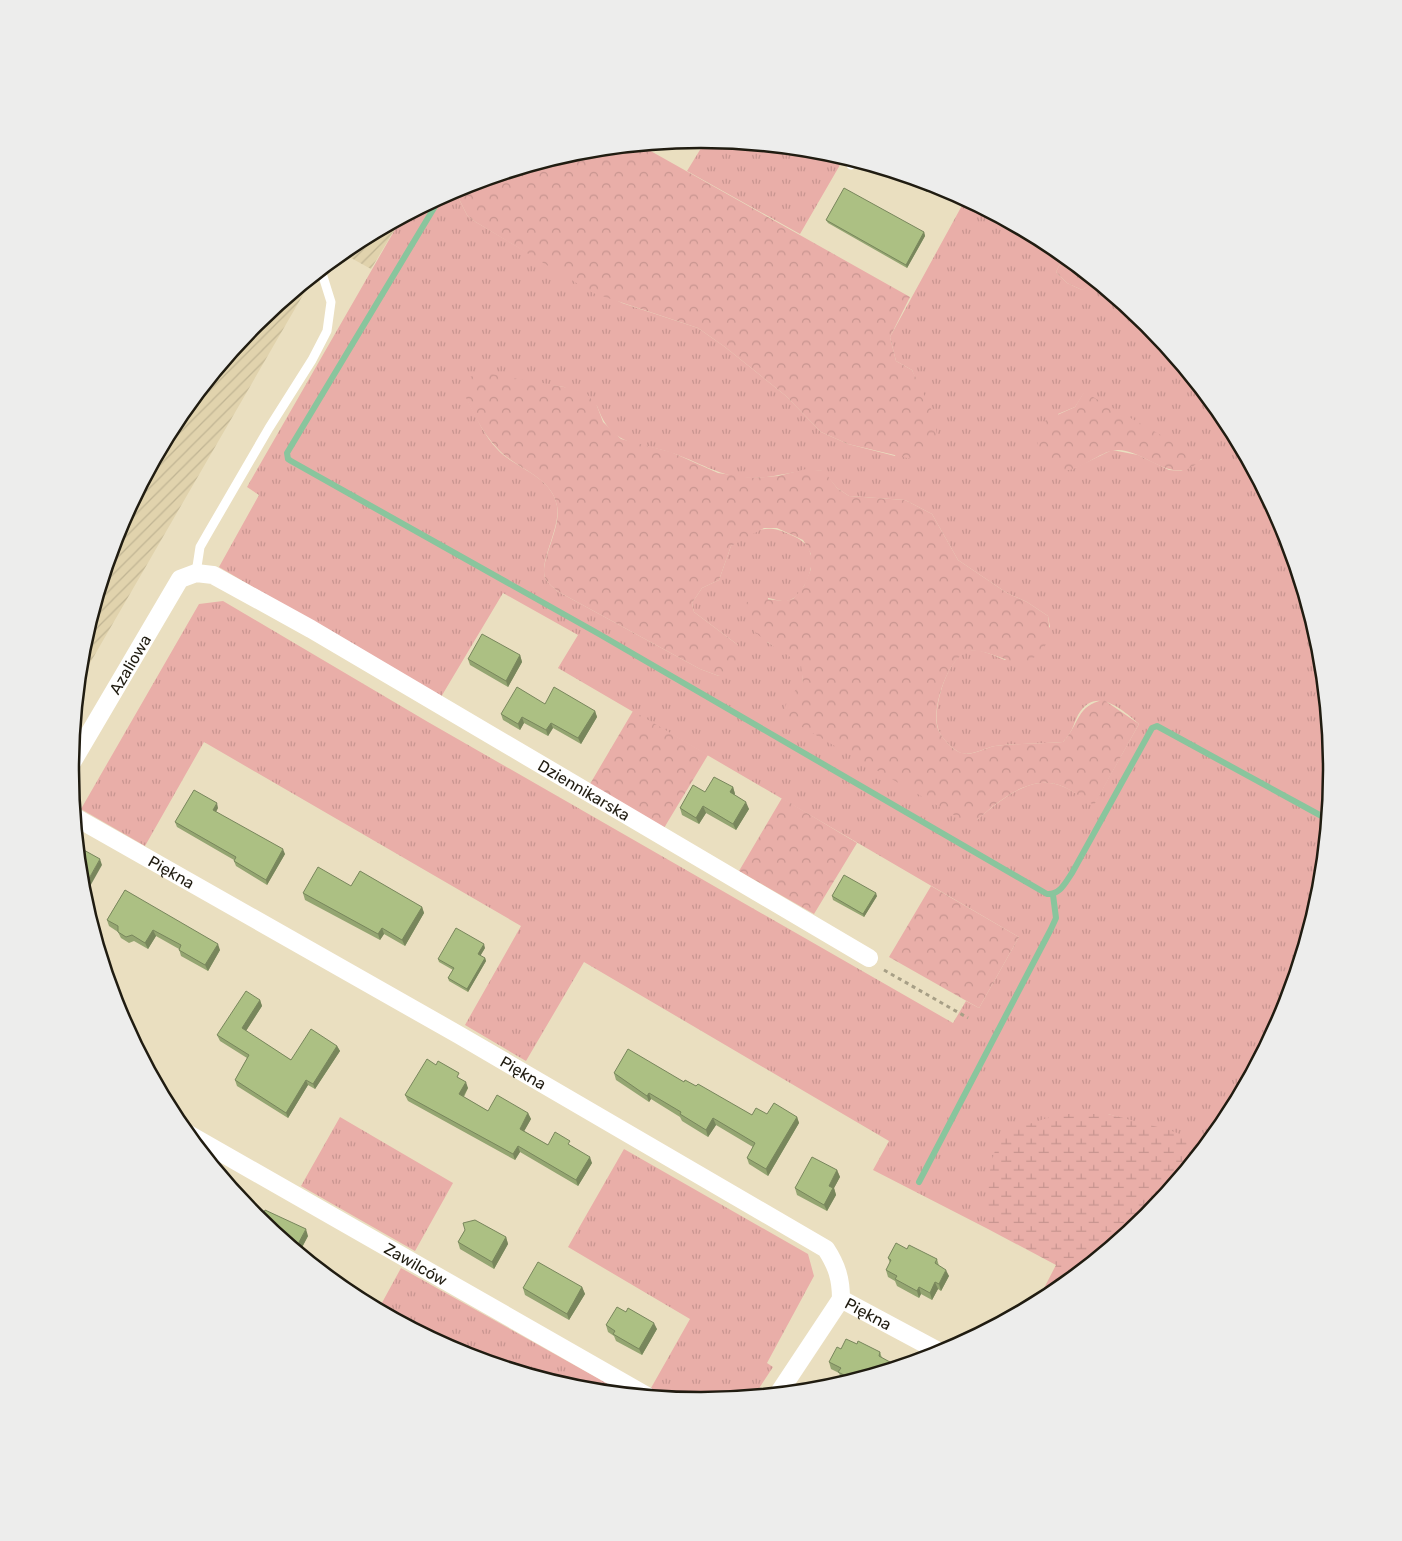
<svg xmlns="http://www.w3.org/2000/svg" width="1402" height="1541" font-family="Rubik,sans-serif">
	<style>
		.industrial { fill: url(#industrial-furrows) }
		.grass { fill: url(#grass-tufts); fill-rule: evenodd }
		.forest { fill: url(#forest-crowns) }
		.wetland { fill: url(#wetland-marsh) }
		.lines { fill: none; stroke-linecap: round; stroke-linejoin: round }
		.stream { stroke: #89c59d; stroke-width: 6 }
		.path { stroke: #a79f86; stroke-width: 3; stroke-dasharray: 4 4; stroke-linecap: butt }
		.lane { stroke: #fff; stroke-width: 9 }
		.street { stroke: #fff; stroke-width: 18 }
		.wall { fill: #94a571 }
		.shaded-wall { fill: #78865c }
		.building { fill: #acc083; stroke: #78865c }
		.labels { text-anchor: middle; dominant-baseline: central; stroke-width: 4; stroke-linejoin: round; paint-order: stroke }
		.street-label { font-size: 16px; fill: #201c11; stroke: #fff }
		.rim { fill: none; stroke: #201c11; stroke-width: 2.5 }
	</style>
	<defs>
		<pattern id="industrial-furrows" width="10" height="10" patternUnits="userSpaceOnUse" patternTransform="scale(1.25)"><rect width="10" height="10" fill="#e1d3ad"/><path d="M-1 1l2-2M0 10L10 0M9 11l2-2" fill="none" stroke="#c1b594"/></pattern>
		<pattern id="grass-tufts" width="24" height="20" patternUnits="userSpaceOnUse" patternTransform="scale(1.25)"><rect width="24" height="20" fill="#e9aea8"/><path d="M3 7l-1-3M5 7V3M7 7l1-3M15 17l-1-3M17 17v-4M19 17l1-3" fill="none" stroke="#c89590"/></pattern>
		<pattern id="forest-crowns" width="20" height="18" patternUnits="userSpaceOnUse" patternTransform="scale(1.25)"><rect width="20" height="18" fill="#e9aea8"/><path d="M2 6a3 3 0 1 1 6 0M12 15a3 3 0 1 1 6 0" fill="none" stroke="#c89590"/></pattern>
		<pattern id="wetland-marsh" width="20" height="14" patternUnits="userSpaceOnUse" patternTransform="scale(1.25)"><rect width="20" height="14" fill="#e9aea8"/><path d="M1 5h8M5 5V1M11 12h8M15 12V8" fill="none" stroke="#c89590"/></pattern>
	</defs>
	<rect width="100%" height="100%" fill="#eadfc0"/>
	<path class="industrial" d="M 401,219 L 371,269 L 342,253 L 351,246 Z
		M 306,283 L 307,288 L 79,682 L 82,647 L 118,529 L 177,420 L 255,324 Z"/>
	<path class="grass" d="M 706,140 L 824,152 L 844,158 L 800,234 L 687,171 Z
		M 468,185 L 459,199 L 467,215 L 474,221 L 550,266 L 622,303 L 698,328 L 725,347 L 786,396 L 821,432 L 848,444 L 895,456 L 919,387 L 912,370 L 896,361 L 890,337 L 965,200 L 1052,246 L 1064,256 L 1056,272 L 1067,283 L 1082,290 L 1095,282 L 1122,304 L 1123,313 L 1136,328 L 1145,322 L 1147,325 L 1226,420 L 1284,529 L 1320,648 L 1332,770 L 1320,894 L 1284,1012 L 1225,1121 L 1207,1144 L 1108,1114 L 988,1222 L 988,1229 L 873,1170 L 889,1141 L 584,962 L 526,1061 L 465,1025 L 521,926 L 204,742 L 145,846 L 81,809 L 199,604 L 223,601 L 428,722 L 953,1023 L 966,1001 L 979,1008 L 1019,937 L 558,668 L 578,635 L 503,593 L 441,697 L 219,567 L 259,495 L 247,487 L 401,219 ZM 530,382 L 564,387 L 597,406 C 602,419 608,431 621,438 C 633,445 655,447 669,452 C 698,461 721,478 752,478 C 777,478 799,468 823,471 L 837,488 L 849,496 L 905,500 L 932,514 L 958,560 L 1007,593 L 1027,602 L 1048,616 L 1050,627 L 1005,660 C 994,656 980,648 968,651 C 947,657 932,710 938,728 C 940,737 953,750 961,753 C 972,756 984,748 995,746 C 1017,743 1041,744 1063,742 C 1074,730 1072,727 1078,715 C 1095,685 1122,709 1139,724 L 1094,804 C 1083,798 1071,789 1059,785 C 1029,775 999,801 977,820 L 803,683 L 802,665 L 788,654 L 767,642 L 768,598 C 774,599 781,602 787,601 C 803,598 816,567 810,552 C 807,543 800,539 791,535 C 765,522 754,531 731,546 L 719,580 L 702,588 L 692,603 L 694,612 L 738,645 L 719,676 L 700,669 L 557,591 C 554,588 549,584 546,580 C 537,564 561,529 557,506 C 552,476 516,469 498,450 C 484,436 477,418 468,401 ZM 1084,393 L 1202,459 L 1181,471 L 1169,470 L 1138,455 L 1112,450 L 1075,468 L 1058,414 L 1075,407 Z
		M 340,1117 L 453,1183 L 415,1251 L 301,1186 Z
		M 624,1149 L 808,1254 L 814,1276 L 767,1363 L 773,1367 L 754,1396 L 701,1401 L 670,1398 L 651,1388 L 690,1319 L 568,1247 Z
		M 401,1268 L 626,1394 L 578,1389 L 459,1353 L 378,1310 Z"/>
	<path class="forest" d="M 640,145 L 910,297 L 890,337 L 896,361 L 912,370 L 934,415 L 937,435 L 931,449 L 920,461 L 848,444 L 821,432 L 786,396 L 725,347 L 698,328 L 593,293 L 474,221 L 467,215 L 459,199 L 468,185 L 578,152 Z
		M 1064,256 L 1095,282 L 1094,283 L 1082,290 L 1067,283 L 1056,272 Z
		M 1122,304 L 1145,322 L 1136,329 L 1122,313 Z
		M 486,373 L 564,387 L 587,394 L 597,406 L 603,422 L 621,439 L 671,452 L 718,473 L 752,478 L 778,476 L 806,469 L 824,471 L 837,488 L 849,496 L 905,500 L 932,514 L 958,560 L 1007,593 L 1027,602 L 1048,616 C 1052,643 1046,648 1026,664 C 1008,664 982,646 967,652 C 947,659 931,710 938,729 C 941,737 953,751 962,753 C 973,756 984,748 995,746 C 1017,743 1041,744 1063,742 C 1080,724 1076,705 1104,700 L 1139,724 L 1094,805 C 1083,799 1071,789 1059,785 C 1029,775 998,801 977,820 L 959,818 L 783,716 C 785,702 792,692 803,683 L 801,665 C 781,647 741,636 746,603 L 753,598 L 785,601 L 793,599 L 804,586 L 811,569 L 811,554 L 803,540 L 777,528 L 764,528 L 731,546 L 719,580 L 702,588 L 692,603 L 694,612 L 738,645 L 740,658 L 735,669 L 719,676 L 700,669 L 557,591 C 554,588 549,584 546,580 C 537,564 562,529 557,506 C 552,476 516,469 498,449 C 481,432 471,408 461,387 L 469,377 Z
		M 1084,392 L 1202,458 C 1173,493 1142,443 1111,451 C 1095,455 1075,475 1057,470 C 1052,468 1046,463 1041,460 L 1037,446 L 1039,433 L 1046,420 L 1075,407 Z
		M 633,711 L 708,755 L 664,828 L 590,784 Z
		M 782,798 L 857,843 L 814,914 L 739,871 Z
		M 931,886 L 1019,937 L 979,1008 L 889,957 Z"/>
	<path class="wetland" d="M 1060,1114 L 1108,1114 L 1169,1130 L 1207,1144 L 1147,1217 L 1047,1297 L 1042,1292 L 1056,1265 L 988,1229 C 988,1205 985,1150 1006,1136 C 1021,1125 1042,1120 1060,1114 Z"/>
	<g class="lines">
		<path class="stream" d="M 440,198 L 287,453 L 288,459 L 291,461 L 599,634 L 1047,894 C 1060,895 1065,883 1072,873 L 1152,728 L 1157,726 L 1327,819
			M 919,1182 L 1051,929 L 1056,918 L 1053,895"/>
		<path class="path" d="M 884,970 L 968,1018"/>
		<path class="lane" d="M 851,165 L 854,161
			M 196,573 L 200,547 L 208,533 L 269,428 L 312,360 L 327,331 L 331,302 L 321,270"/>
		<g class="street">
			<path id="s1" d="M 70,766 L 180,579 L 196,573 L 213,575 L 311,629 L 869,958"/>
			<path id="s2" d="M 75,817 L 459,1035 L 826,1249 C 837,1266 841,1279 841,1299"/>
			<path id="s3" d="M 185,1132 L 647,1396"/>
			<path id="s4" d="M 841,1299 L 940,1352"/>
			<path d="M 778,1394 L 841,1299"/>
		</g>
	</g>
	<path class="wall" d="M 893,173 L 932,184 L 927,192 Z
		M 826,220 L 924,232 L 925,236 L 907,268 L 828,223 Z
		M 264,317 L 254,335 L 249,332 L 255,324 Z
		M 520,655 L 522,662 L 508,687 L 470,665 L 468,659 Z
		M 545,704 L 595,711 L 597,717 L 581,744 L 553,728 L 548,736 L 524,723 L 520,730 L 503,720 L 501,714 Z
		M 733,787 L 735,794 L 734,795 L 749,809 L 736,830 L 706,813 L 699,824 L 682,815 L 680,808 L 705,792 Z
		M 218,808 L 216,812 L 285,854 L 267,885 L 236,866 L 234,861 L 234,860 L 177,827 L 175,822 Z
		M 351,886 L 422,907 L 424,913 L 405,946 L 384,934 L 380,940 L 305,900 L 303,893 Z
		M 125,890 L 220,950 L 208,971 L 181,956 L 179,949 L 156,936 L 148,949 L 134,941 L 129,943 L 121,938 L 118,932 L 109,926 L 107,920 Z
		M 832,896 L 877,896 L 864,917 L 833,900 Z
		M 485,948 L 480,956 L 485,958 L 486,961 L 468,992 L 449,981 L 448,978 L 453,970 L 439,962 L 438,959 Z
		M 260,1000 L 262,1006 L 246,1031 L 291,1060 L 337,1046 L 340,1051 L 315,1089 L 308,1085 L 288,1118 L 237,1086 L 235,1080 L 247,1058 L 220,1041 L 217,1035 Z
		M 614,1073 L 684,1082 L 696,1086 L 752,1115 L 767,1114 L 797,1117 L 799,1123 L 768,1176 L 749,1164 L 747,1158 L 753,1147 L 716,1125 L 708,1137 L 682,1121 L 680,1117 L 651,1099 L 649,1102 L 616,1080 Z
		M 461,1079 L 468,1088 L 464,1097 L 488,1111 L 528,1113 L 531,1119 L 524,1131 L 548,1145 L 572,1146 L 592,1163 L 578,1186 L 520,1152 L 515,1160 L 408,1101 L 405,1095 Z
		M 837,1170 L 840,1177 L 834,1188 L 836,1195 L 827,1211 L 797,1195 L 795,1188 Z
		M 259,1220 L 308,1236 L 299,1253 Z
		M 465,1230 L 506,1237 L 508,1244 L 494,1269 L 460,1249 L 458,1242 Z
		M 907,1249 L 937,1259 L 939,1266 L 949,1276 L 941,1291 L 938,1289 L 932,1300 L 921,1294 L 919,1298 L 897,1286 L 895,1281 L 888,1277 L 886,1270 L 890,1263 L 888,1258 Z
		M 582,1287 L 585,1294 L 569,1320 L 525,1295 L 523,1288 Z
		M 626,1312 L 657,1329 L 642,1355 L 616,1341 L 614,1336 L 608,1332 L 606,1325 Z
		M 857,1344 L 880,1352 L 882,1358 L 899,1367 L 847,1382 L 841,1379 L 839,1373 L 831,1369 L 829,1362 L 841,1349 Z"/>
	<path class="shaded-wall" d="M 929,184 L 932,184 L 927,192 L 926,189 Z
		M 924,232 L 925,236 L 907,268 L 906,265 Z
		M 264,317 L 254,335 L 253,331 L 258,322 Z
		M 520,655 L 522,662 L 508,687 L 506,681 Z
		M 595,711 L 597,717 L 581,744 L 578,738 Z
		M 522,717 L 524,723 L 520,730 L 518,724 Z
		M 551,723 L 553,728 L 548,736 L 546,730 Z
		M 733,787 L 735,794 L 732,799 L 730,792 Z
		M 746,802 L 749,809 L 736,830 L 733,824 Z
		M 217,803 L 218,808 L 214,815 L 213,810 Z
		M 703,806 L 706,813 L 699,824 L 696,818 Z
		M 283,849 L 285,854 L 267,885 L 266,880 Z
		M 100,859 L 102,865 L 84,897 L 82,891 Z
		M 876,893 L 877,896 L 864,917 L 863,914 Z
		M 422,907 L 424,913 L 405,946 L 402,940 Z
		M 382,928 L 384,934 L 380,940 L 378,934 Z
		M 153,930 L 156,936 L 148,949 L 145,943 Z
		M 218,944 L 220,950 L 208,971 L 205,965 Z
		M 484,944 L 485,948 L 479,958 L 478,954 Z
		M 485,958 L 486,961 L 468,992 L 467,989 Z
		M 260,1000 L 262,1006 L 244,1034 L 242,1028 Z
		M 337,1046 L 340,1051 L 315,1089 L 313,1084 Z
		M 306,1080 L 308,1085 L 288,1118 L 286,1113 Z
		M 466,1082 L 468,1088 L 461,1100 L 459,1094 Z
		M 649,1093 L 651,1099 L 649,1102 L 647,1096 Z
		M 528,1113 L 531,1119 L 522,1135 L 520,1129 Z
		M 797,1117 L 799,1123 L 768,1176 L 766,1169 Z
		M 713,1118 L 716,1125 L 708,1137 L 706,1130 Z
		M 518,1146 L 520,1152 L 515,1160 L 513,1154 Z
		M 590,1157 L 592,1163 L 578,1186 L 576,1180 Z
		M 837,1170 L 840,1177 L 834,1188 L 836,1195 L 827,1211 L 824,1205 L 829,1186 Z
		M 306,1229 L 308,1236 L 299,1253 L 297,1251 L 296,1248 Z
		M 506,1237 L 508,1244 L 494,1269 L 492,1262 Z
		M 946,1270 L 949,1276 L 941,1291 L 939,1284 Z
		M 935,1282 L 938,1289 L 932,1300 L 930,1293 Z
		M 582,1287 L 585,1294 L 569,1320 L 567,1314 Z
		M 919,1287 L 921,1294 L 919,1298 L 917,1291 Z
		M 654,1323 L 657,1329 L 642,1355 L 639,1349 Z"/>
	<path class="building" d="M 902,175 L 929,184 L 926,189 Z
		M 844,188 L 924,232 L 906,265 L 826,220 Z
		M 258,322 L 253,331 L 250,330 L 255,324 Z
		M 482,634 L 520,655 L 506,681 L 468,659 Z
		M 517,687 L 545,704 L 554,687 L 595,711 L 578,738 L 551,723 L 546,730 L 522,717 L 518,724 L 501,714 Z
		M 714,777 L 733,787 L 730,792 L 746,802 L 733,824 L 703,806 L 696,818 L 680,808 L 693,785 L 705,792 Z
		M 194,790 L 217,803 L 213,810 L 283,849 L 266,880 L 234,861 L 236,857 L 175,822 Z
		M 82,849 L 100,859 L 82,891 L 78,855 Z
		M 318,867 L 351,886 L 360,871 L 422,907 L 402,940 L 382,928 L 378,934 L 303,893 Z
		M 844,875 L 876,893 L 863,914 L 832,896 Z
		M 125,890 L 218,944 L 205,965 L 179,950 L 181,945 L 153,930 L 145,943 L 132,935 L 126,937 L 118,932 L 118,926 L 107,920 Z
		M 456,928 L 484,944 L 478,954 L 485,958 L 467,989 L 448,978 L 454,968 L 438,959 Z
		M 246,991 L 260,1000 L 242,1028 L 291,1060 L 311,1029 L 337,1046 L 313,1084 L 306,1080 L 286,1113 L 235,1080 L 249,1055 L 217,1035 Z
		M 628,1049 L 684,1082 L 685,1080 L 696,1086 L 698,1084 L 752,1115 L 756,1108 L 767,1114 L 774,1103 L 797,1117 L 766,1169 L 747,1158 L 755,1143 L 713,1118 L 706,1130 L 680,1114 L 681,1112 L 649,1093 L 647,1096 L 614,1073 Z
		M 427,1059 L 436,1065 L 438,1061 L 459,1073 L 457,1077 L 466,1082 L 459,1094 L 488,1111 L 497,1095 L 528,1113 L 520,1129 L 548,1145 L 555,1132 L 570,1141 L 568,1144 L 590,1157 L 576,1180 L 518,1146 L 513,1154 L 405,1095 Z
		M 812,1157 L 837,1170 L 829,1186 L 833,1188 L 824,1205 L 795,1188 Z
		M 265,1210 L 306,1229 L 296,1248 L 286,1243 L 259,1220 Z
		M 475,1220 L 506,1237 L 492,1262 L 458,1242 L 465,1230 L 463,1223 Z
		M 896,1243 L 907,1249 L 909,1245 L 937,1259 L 935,1263 L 946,1270 L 939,1284 L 935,1282 L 930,1293 L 919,1287 L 917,1291 L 895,1279 L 897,1276 L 886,1270 L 891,1260 L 888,1258 Z
		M 538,1262 L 582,1287 L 567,1314 L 523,1288 Z
		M 617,1307 L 626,1312 L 628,1308 L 654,1323 L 639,1349 L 613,1334 L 615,1331 L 606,1325 Z
		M 846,1339 L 857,1344 L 858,1341 L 880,1352 L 879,1356 L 899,1367 L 854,1380 L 838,1372 L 841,1368 L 829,1362 L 837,1347 L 841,1349 Z"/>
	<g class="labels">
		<g class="street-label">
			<text stroke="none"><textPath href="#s1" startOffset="118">Azaliowa</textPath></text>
			<text stroke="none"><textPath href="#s1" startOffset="680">Dziennikarska</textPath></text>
			<text stroke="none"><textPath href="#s2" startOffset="111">Piękna</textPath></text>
			<text stroke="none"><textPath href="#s2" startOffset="516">Piękna</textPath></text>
			<text stroke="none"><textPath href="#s3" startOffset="266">Zawilców</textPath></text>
			<text stroke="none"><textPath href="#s4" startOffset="31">Piękna</textPath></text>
		</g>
	</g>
	<path d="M0 0H1402V1541H0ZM79 770a622 622 0 1 1 1244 0a622 622 0 1 1-1244 0Z" fill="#ededec" fill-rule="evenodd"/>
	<path class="rim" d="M79 770a622 622 0 1 1 1244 0a622 622 0 1 1-1244 0Z"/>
</svg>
